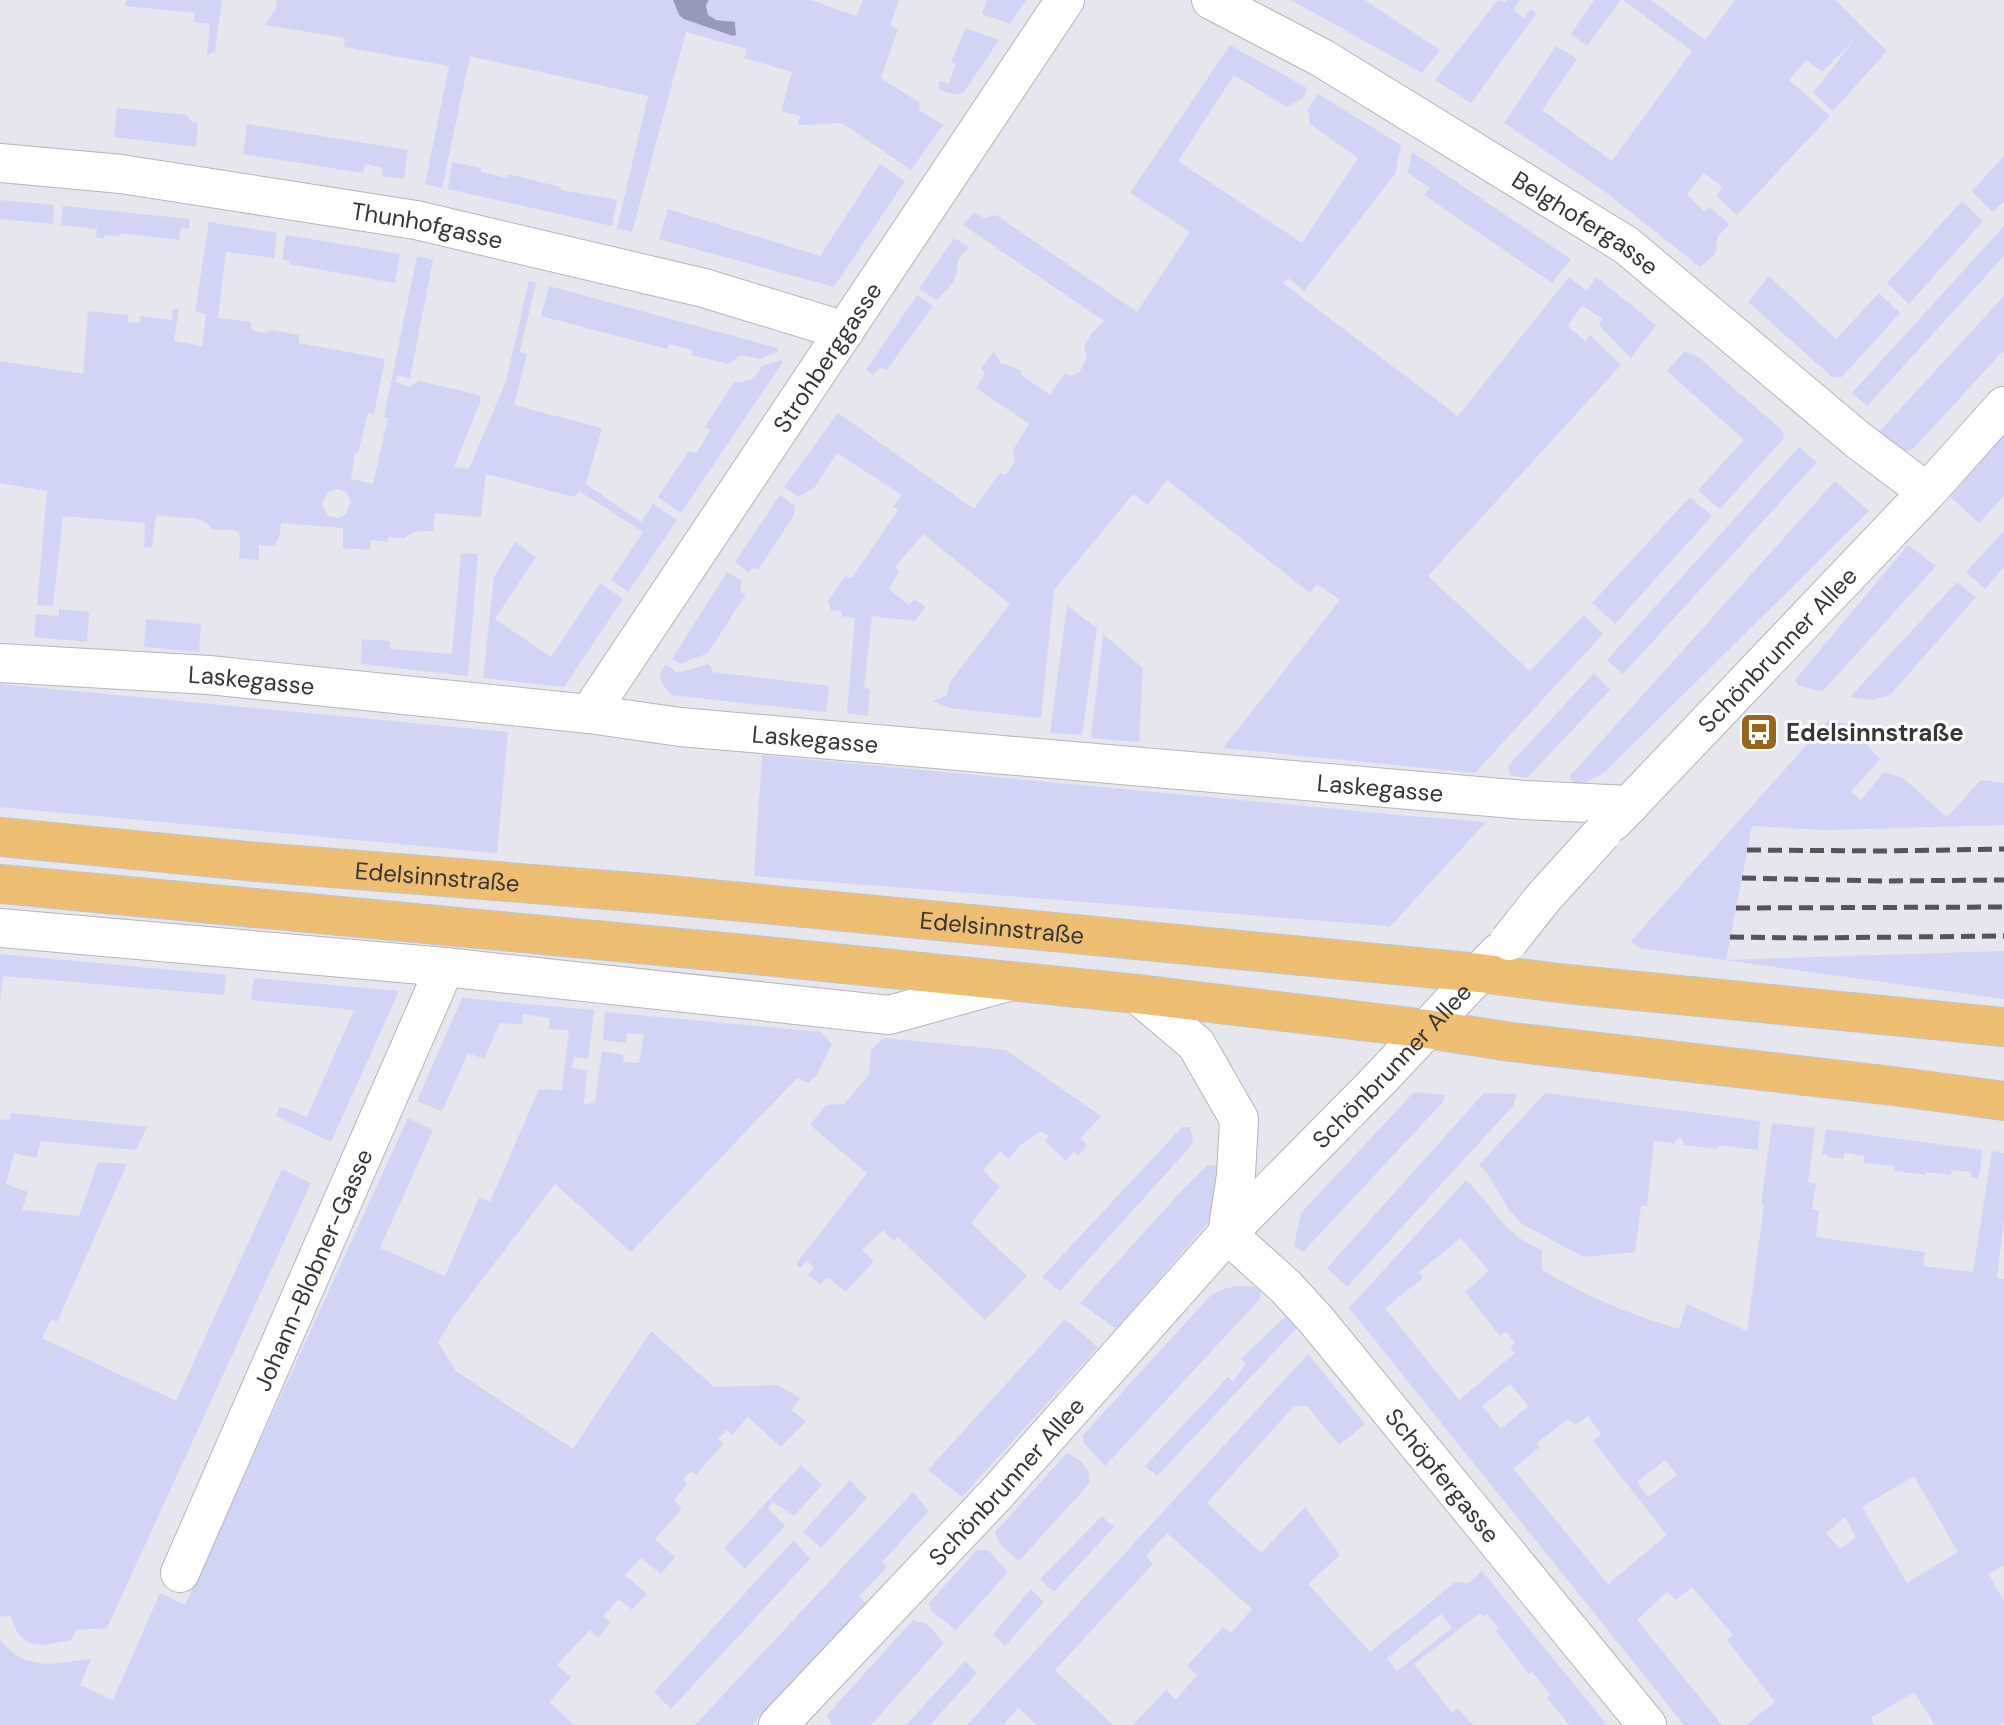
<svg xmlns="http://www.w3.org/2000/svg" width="2004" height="1725" font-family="'DM Sans',sans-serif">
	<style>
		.green { fill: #d2d4f6; fill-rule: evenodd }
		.water { fill: #9698bd }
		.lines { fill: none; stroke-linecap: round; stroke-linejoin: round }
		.minor-casing { stroke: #b4b4bc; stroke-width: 40 }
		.major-casing { stroke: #c3c3c4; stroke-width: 40 }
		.minor { stroke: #fff; stroke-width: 38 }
		.major { stroke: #eebf73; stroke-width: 38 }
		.rail { stroke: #555559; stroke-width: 5; stroke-dasharray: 14 7; stroke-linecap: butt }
		.minor-bridge-casing { stroke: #b4b4bc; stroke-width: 40; stroke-linecap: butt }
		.minor-bridge { stroke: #fff; stroke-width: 38 }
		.labels { text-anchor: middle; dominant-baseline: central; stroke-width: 6; stroke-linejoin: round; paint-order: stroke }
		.street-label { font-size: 24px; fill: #363639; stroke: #fff }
		.poi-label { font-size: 24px; font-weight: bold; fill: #363639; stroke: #fff; text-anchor: start }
	</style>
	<rect width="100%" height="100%" fill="#e5e6ee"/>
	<path class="green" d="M 126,0 L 222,0 L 215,51 L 207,55 L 210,24 L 194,22 L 195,13 L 125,6 Z
		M 277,0 L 673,0 L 675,7 L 736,35 L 736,24 C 727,18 716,23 708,15 L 706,5 L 709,0 L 811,0 L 856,16 L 863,0 L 899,0 L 890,25 L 898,29 L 881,78 L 920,103 L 919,110 L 943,125 L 911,170 L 842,123 L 798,125 L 800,116 L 781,111 L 792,72 L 744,58 L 747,49 L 686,32 L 632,232 L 617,228 L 648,96 L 470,56 L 442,188 L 425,184 L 449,66 L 344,47 L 345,38 L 265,25 L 276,8 Z
		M 987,0 L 1026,0 L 1010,24 L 982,14 Z
		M 1291,0 L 1365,0 L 1440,50 L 1422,73 Z
		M 1498,0 L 1505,2 L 1507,0 L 1520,0 L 1513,10 L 1524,18 L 1532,9 L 1536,14 L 1471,103 L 1435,80 Z
		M 1594,0 L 1621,0 L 1587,46 L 1571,34 Z
		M 1623,0 L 1651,0 L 1705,40 L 1735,0 L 1835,0 L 1887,51 L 1833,111 L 1813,93 L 1854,40 L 1822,72 L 1806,60 L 1789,80 L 1830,116 L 1737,215 L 1717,196 L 1722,187 L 1704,173 L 1687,194 L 1704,212 L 1709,207 L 1730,224 L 1718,236 L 1715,254 L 1700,267 L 1604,191 L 1504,123 L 1556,46 L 1577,59 L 1542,110 L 1612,161 L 1692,51 Z
		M 966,28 L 999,40 L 964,92 L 955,95 L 938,89 L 940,81 L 949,84 L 956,64 L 951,62 Z
		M 1230,45 L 1307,88 L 1303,98 L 1287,107 L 1234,75 L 1178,161 L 1302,243 L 1358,158 L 1310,124 L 1308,109 L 1318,94 L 1401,145 L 1395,174 L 1304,291 L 1288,278 L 1283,283 L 1458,416 L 1569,277 L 1587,291 L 1596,277 L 1656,325 L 1631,358 L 1599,325 L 1602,319 L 1582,305 L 1568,326 L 1585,341 L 1590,335 L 1621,365 L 1428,576 L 1530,671 L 1584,615 L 1603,634 L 1475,773 L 1223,748 L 1340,600 L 1317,584 L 1310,593 L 1167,480 L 1148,505 L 1133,494 L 1054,590 L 1041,718 L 949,708 L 933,701 L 947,695 L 949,683 L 1010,604 L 923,534 L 895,567 L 899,572 L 889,589 L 909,605 L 915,599 L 925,607 L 915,621 L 872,616 L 864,688 L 870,689 L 868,716 L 847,713 L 855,618 L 842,616 L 841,611 L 831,610 L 828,601 L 845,576 L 852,578 L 898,510 L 893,507 L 902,495 L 837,453 L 815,487 L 798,497 L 784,487 L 838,413 L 974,509 L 1000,473 L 1006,475 L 1015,461 L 1013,450 L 1029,424 L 976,388 L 985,373 L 981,369 L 994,351 L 1000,362 L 1020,370 L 1021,375 L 1050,395 L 1065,373 L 1069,376 L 1079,373 L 1087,357 L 1084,347 L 1092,333 L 1104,321 L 963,225 L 974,212 L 984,218 L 996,215 L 1137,312 L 1190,232 L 1130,193 Z
		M 117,108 L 187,115 L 191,121 L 198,123 L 196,147 L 114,137 Z
		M 247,124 L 408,150 L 404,179 L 382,176 L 383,168 L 365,164 L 363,173 L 243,154 Z
		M 1412,152 L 1571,259 L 1552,283 L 1424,195 L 1430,188 L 1408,173 Z
		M 2004,156 L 2004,201 L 1993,212 L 1972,191 Z
		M 452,162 L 481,168 L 481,172 L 507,178 L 508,174 L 561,187 L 561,190 L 617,200 L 612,226 L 448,189 Z
		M 880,164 L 905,181 L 834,287 L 659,239 L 668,209 L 820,256 Z
		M 0,200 L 54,205 L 53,224 L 0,219 Z
		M 1962,201 L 1983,221 L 1909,304 L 1887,283 Z
		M 63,206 L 190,219 L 189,229 L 181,228 L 179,240 L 120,233 L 119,236 L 105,235 L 104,239 L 96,238 L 97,229 L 61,225 Z
		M 209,222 L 277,233 L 274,258 L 226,252 L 218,318 L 251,322 L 251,327 L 254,331 L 266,333 L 271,330 L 299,335 L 299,343 L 385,359 L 374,414 L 368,413 L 358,453 L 355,453 L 351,479 L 373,484 L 388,418 L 384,417 L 417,256 L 433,260 L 410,378 L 397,375 L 396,382 L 410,387 L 419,381 L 479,395 L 481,400 L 454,467 L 469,469 L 506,381 L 529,281 L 536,283 L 520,352 L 527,354 L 514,405 L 602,428 L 586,484 L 641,522 L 653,504 L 677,520 L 628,592 L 611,580 L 643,532 L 579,491 L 574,497 L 486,474 L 481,517 L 435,513 L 433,531 L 412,532 L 411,535 L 407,535 L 406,538 L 389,537 L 387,542 L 371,540 L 370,550 L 343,548 L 343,528 L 281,523 L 280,535 L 274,546 L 259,545 L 259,560 L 239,558 C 242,526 242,531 213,529 L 204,521 L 196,519 L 156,515 L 152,548 L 144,547 L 145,523 L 63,516 L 53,606 L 37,605 L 47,491 L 0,483 L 0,361 L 83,374 L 88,311 L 128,315 L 128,322 L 139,323 L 140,316 L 172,320 L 173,309 L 179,309 L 174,341 L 202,346 L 206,314 L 195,312 ZM 337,489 L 346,492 L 351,501 L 346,514 L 338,518 L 328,516 L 322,504 L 328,492 Z
		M 2004,226 L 2004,256 L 1867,406 L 1852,393 Z
		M 286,235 L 400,254 L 395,283 L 289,264 L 290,261 L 282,260 Z
		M 954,238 L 970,248 C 952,261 961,261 955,277 C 953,285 942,294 937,300 L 919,289 Z
		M 1769,276 L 1836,339 L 1879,293 L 1900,313 L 1842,377 L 1832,377 L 1748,302 Z
		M 549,286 L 778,348 L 778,351 L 760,359 L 741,355 L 728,364 L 691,355 L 692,350 L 669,344 L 667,349 L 541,316 Z
		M 917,295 L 933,306 L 887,370 L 881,367 L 873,375 L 866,370 Z
		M 2004,296 L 2004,350 L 1914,448 L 1902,453 L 1878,433 Z
		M 1685,351 L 1697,356 L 1783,431 L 1784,438 L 1720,509 L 1698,490 L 1744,440 L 1667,371 Z
		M 782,360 L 782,363 L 681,513 L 658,497 L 689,451 L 696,454 L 710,430 L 705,427 L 734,382 C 747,383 757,378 761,366 Z
		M 2004,436 L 2004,496 L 1979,523 L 1950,497 Z
		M 1799,447 L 1817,462 L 1623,674 L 1607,660 Z
		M 1835,481 L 1869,511 L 1605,772 L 1575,788 L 1570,776 Z
		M 780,495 L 795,506 L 794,515 L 758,570 L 753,567 L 749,573 L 735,562 Z
		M 1690,497 L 1712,516 L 1615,624 L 1592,603 Z
		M 2004,531 L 2004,567 L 1985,589 L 1966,572 Z
		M 515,542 L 536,557 L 495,619 L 551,657 L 600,583 L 623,599 L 564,687 L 483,678 L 494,577 Z
		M 1908,545 L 1936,566 L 1823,691 L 1798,686 L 1795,680 Z
		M 461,553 L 478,554 L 468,676 L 361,664 L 362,639 L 390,641 L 390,649 L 452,654 Z
		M 727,572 L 742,581 L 740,592 L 746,594 L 708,653 L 680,664 L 672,659 Z
		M 1957,582 L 1976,597 L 1891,694 L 1873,700 L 1850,697 Z
		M 1067,606 L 1097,628 L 1082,735 L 1050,733 Z
		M 59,609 L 89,612 L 87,642 L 34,637 L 36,614 L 59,616 Z
		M 146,619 L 201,624 L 199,652 L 144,647 Z
		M 1103,634 L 1143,668 L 1139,742 L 1091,738 Z
		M 666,664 L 677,673 L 709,664 L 713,672 L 829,686 L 826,712 L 671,695 L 662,683 L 660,673 Z
		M 1594,673 L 1610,690 L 1527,778 L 1510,775 L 1508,766 Z
		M 0,684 L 508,732 L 497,853 L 0,807 Z
		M 1829,720 L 1848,724 L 1880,759 L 1851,792 L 1861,800 L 1884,772 L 1903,778 L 1947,817 L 1981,780 L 2004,783 L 2004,825 L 1825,830 L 1752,826 L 1726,960 L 2004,951 L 2004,999 L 1639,948 L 1631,941 Z
		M 762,755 L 1399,815 L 1486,822 L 1388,929 L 1388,926 L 754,876 Z
		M 0,954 L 226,975 L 224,995 L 3,976 L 0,1000 Z
		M 254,978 L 399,991 L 331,1142 L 276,1116 L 280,1106 L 307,1117 L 354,1010 L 251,1000 Z
		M 462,998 L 594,1010 L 588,1059 L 574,1057 L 572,1068 L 587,1071 L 584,1104 L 595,1103 L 602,1051 L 624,1055 L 623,1062 L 639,1063 L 644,1034 L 627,1033 L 626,1043 L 603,1040 L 605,1012 L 821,1032 L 832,1044 L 817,1075 L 808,1083 L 797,1078 L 631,1252 L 555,1184 L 452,1319 L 438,1342 L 456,1371 L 573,1449 L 651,1331 L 714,1387 L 777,1385 L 800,1398 L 791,1410 L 806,1421 L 781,1447 L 748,1417 L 732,1435 L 727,1430 L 718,1439 L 724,1443 L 696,1475 L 691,1471 L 683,1480 L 687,1484 L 674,1500 L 682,1509 L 655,1539 L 675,1557 L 661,1574 L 641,1558 L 625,1575 L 647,1594 L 632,1610 L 619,1599 L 603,1616 L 610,1623 L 598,1638 L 590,1630 L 557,1665 L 571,1677 L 549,1702 L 574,1725 L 0,1725 L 0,1640 C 28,1673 54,1663 91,1659 L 80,1685 L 113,1700 L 160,1593 L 185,1605 L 408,1118 L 433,1130 L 380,1248 L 445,1276 L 479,1198 L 490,1202 L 539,1089 L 562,1090 L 569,1030 L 549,1029 L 549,1018 L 523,1014 L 522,1024 L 500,1023 L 484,1059 L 468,1053 L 442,1111 L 417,1101 Z
		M 884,1038 L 1006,1050 L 1101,1116 L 1081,1138 L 1087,1146 L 1078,1156 L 1074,1152 L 1066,1161 L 1045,1141 L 1049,1136 L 1041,1131 L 1019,1146 L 1009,1159 L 1000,1151 L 983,1170 L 1000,1187 L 971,1223 L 1027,1276 L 985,1320 L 898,1237 L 894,1241 L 883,1230 L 862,1250 L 874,1261 L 846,1292 L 827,1277 L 820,1285 L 808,1275 L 814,1267 L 807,1261 L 800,1268 L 796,1264 L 867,1173 L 810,1125 L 826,1105 L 844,1104 L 869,1075 L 871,1050 Z
		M 1414,1092 L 1445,1095 L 1442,1103 L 1303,1252 L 1294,1246 L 1301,1213 Z
		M 1484,1093 L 1517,1094 L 1513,1106 L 1347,1287 L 1327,1268 Z
		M 1545,1093 L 1760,1121 L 1758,1150 L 1719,1145 L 1718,1149 L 1685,1145 L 1680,1137 L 1674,1143 L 1654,1141 L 1647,1206 L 1641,1206 L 1635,1252 L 1583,1257 L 1522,1224 L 1509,1210 L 1488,1174 L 1479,1165 Z
		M 11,1113 L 147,1127 L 136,1150 L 41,1141 L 36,1158 L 14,1153 L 6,1184 L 28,1192 L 22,1210 L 79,1216 L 98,1162 L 127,1164 L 57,1322 L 51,1319 L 42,1338 L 176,1401 L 282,1169 L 311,1183 L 107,1628 L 76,1630 L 71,1640 C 41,1646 21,1652 11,1616 L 0,1617 L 0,1119 L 9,1120 Z
		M 1772,1123 L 1815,1128 L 1808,1182 L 1816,1184 L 1812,1209 L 1819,1211 L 1816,1237 L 1925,1252 L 1923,1266 L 1973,1272 L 1992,1151 L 2004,1153 L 2004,1220 L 1997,1278 L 2004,1279 L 2004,1565 L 1988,1574 L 2004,1601 L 2004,1722 L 1999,1725 L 1935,1725 L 1914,1692 L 1871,1718 L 1874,1725 L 1746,1725 L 1775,1702 L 1727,1640 L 1733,1635 L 1692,1587 L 1676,1600 L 1667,1592 L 1637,1620 L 1722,1725 L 1684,1725 L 1349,1308 L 1466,1180 C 1496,1209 1501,1233 1542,1250 L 1542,1270 C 1586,1296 1630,1315 1679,1329 L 1687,1304 L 1747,1331 L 1764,1205 L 1761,1204 ZM 1461,1238 L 1489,1271 L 1465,1292 L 1500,1336 L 1506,1332 L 1515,1342 L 1510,1347 L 1515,1353 L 1459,1400 L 1385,1308 L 1423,1278 L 1419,1272 ZM 1510,1384 L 1528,1406 L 1501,1429 L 1482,1406 ZM 1588,1416 L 1601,1434 L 1593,1441 L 1667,1535 L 1608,1584 L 1513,1468 L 1540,1447 L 1537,1443 L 1568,1419 L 1575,1425 ZM 1665,1460 L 1677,1475 L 1648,1497 L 1637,1482 ZM 1914,1476 L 1958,1552 L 1907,1583 L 1862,1507 ZM 1845,1517 L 1856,1537 L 1840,1549 L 1826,1533 Z
		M 1182,1127 L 1190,1127 L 1193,1140 L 1190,1147 L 1060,1291 L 1042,1277 Z
		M 1826,1129 L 1982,1150 L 1980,1172 L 1977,1178 L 1971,1177 L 1971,1172 L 1952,1170 L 1951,1175 L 1926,1172 L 1926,1175 L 1895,1171 L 1894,1166 L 1864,1163 L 1864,1156 L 1845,1153 L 1843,1159 L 1827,1157 L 1827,1154 L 1822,1154 Z
		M 1208,1165 L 1226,1166 L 1216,1213 L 1116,1329 L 1080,1303 L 1176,1197 Z
		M 1240,1286 L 1262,1288 L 1259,1300 L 1105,1466 L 1084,1443 L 1083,1435 L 1211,1295 L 1227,1288 Z
		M 1290,1312 L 1297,1323 L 1296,1329 L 1157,1476 L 1145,1466 L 1228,1377 L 1233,1381 L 1246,1364 L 1241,1359 Z
		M 1065,1319 L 1098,1347 L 962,1497 L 928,1470 Z
		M 1308,1354 L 1365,1424 L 1339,1445 L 1307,1406 L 1294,1406 L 1207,1503 L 1261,1553 L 1305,1507 L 1340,1555 L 1308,1584 L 1370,1652 L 1455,1582 L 1469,1583 L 1482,1571 L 1607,1725 L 1569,1725 L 1547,1698 L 1550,1694 L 1532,1672 L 1529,1674 L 1496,1631 L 1498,1628 L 1487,1614 L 1483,1617 L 1480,1613 L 1414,1664 L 1452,1713 L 1458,1708 L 1473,1725 L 1133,1725 L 1166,1690 L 1176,1700 L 1197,1675 L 1187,1666 L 1223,1627 L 1231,1633 L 1252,1609 L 1167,1533 L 1146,1556 L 1153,1564 L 1055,1670 L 1113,1725 L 1037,1725 L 1018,1708 L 1003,1725 L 967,1725 ZM 1441,1614 L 1452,1628 L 1397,1671 L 1387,1658 Z
		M 1067,1453 C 1081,1461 1091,1466 1089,1484 L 1019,1561 L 1000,1544 L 995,1532 Z
		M 801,1465 L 822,1485 L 794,1516 L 773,1502 L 768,1508 L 785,1526 L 745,1569 L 724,1548 Z
		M 850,1480 L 867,1498 L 821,1548 L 803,1532 Z
		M 913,1492 L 929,1511 L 882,1562 L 887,1567 L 859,1596 L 866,1603 L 752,1725 L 695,1725 Z
		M 1102,1516 L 1114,1527 L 1054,1592 L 1040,1579 Z
		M 794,1540 L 810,1559 L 671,1709 L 654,1692 Z
		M 977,1550 L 988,1550 L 1008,1572 L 956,1630 L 931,1611 L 929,1603 Z
		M 1031,1589 L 1044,1602 L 1005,1646 L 993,1634 Z
		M 913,1620 L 927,1624 L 944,1643 L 871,1725 L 832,1725 L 827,1715 Z
		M 965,1661 L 977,1673 L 930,1725 L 906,1725 Z"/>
	<path class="water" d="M 673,0 L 709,0 L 706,5 L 708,15 L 716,20 L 735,22 L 736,35 L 733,36 L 684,19 L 679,15 Z"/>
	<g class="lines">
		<defs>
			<g id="minor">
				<path id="s1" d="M 1211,0 L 1322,58 L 1626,245 L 1858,440 L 1927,492"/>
				<path id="s2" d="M 0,163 L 121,174 L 416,220 L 704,288 L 845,331"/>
				<path id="s3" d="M 0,663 L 209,675 L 589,714 L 680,727 L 1525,800 L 1630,805"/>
				<path id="s4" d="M 589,714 L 1065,0"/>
				<path id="s5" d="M 1613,822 L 1927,492 L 2004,406"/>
				<path d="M 0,928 L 445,967 L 889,1015 L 1008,982"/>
				<path id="s6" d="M 1137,994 L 1196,1044 L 1239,1119 L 1236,1175 L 1227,1234 L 1286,1287 L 1317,1321 L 1647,1725"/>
				<path id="s7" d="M 180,1573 L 445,967"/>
				<path id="s8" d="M 778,1725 L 998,1492 L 1227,1234 L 1380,1079 L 1498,953"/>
			</g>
			<g id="major">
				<path id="s9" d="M 0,837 L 258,862 L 658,894 L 1479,973 L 1567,984 L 2004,1027"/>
				<path d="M 0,884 L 755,955 L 1137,994 L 1427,1029 L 1511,1042 L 1893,1086 L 2004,1101"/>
			</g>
		</defs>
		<use href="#minor" class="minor-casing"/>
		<use href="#major" class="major-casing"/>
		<use href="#minor" class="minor"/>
		<use href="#major" class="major"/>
		<path class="rail" d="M 1747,850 L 1885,851 L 2004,849
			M 1742,878 L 1885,881 L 2004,880
			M 1736,908 L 2004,907
			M 1730,937 L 1805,938 L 2004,936"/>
		<defs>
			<path id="minor-bridge" d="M 1509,941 L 1544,897 L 1602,833"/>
		</defs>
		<use href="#minor-bridge" class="minor-bridge-casing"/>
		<use href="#minor-bridge" class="minor-bridge"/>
	</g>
	<defs>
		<symbol id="bus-square" viewBox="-11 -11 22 22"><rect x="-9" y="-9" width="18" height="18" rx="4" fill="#98651a" stroke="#fff"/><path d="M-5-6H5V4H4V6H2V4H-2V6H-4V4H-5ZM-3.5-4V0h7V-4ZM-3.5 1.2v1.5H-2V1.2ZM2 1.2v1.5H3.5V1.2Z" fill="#fff"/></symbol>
	</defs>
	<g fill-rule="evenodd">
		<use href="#bus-square" x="1737" y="710" width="44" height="44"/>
	</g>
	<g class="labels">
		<g class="street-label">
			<text stroke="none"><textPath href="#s1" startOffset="436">Belghofergasse</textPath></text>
			<text stroke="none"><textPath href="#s2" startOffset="432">Thunhofgasse</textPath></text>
			<text stroke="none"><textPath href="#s4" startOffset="429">Strohberggasse</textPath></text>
			<text stroke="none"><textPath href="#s5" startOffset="238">Schönbrunner Allee</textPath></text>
			<text stroke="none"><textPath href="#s3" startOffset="252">Laskegasse</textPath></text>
			<text stroke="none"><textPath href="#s3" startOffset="819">Laskegasse</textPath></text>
			<text stroke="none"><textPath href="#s3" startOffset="1386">Laskegasse</textPath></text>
			<text stroke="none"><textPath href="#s9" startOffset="439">Edelsinnstraße</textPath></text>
			<text stroke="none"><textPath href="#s9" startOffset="1006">Edelsinnstraße</textPath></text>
			<text stroke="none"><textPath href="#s8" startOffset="901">Schönbrunner Allee</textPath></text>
			<text stroke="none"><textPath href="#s7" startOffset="331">Johann-Blobner-Gasse</textPath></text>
			<text stroke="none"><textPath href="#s6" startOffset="604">Schöpfergasse</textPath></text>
			<text stroke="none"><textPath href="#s8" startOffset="334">Schönbrunner Allee</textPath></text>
		</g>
		<g class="poi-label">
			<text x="1786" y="732">Edelsinnstraße</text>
		</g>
	</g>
</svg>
